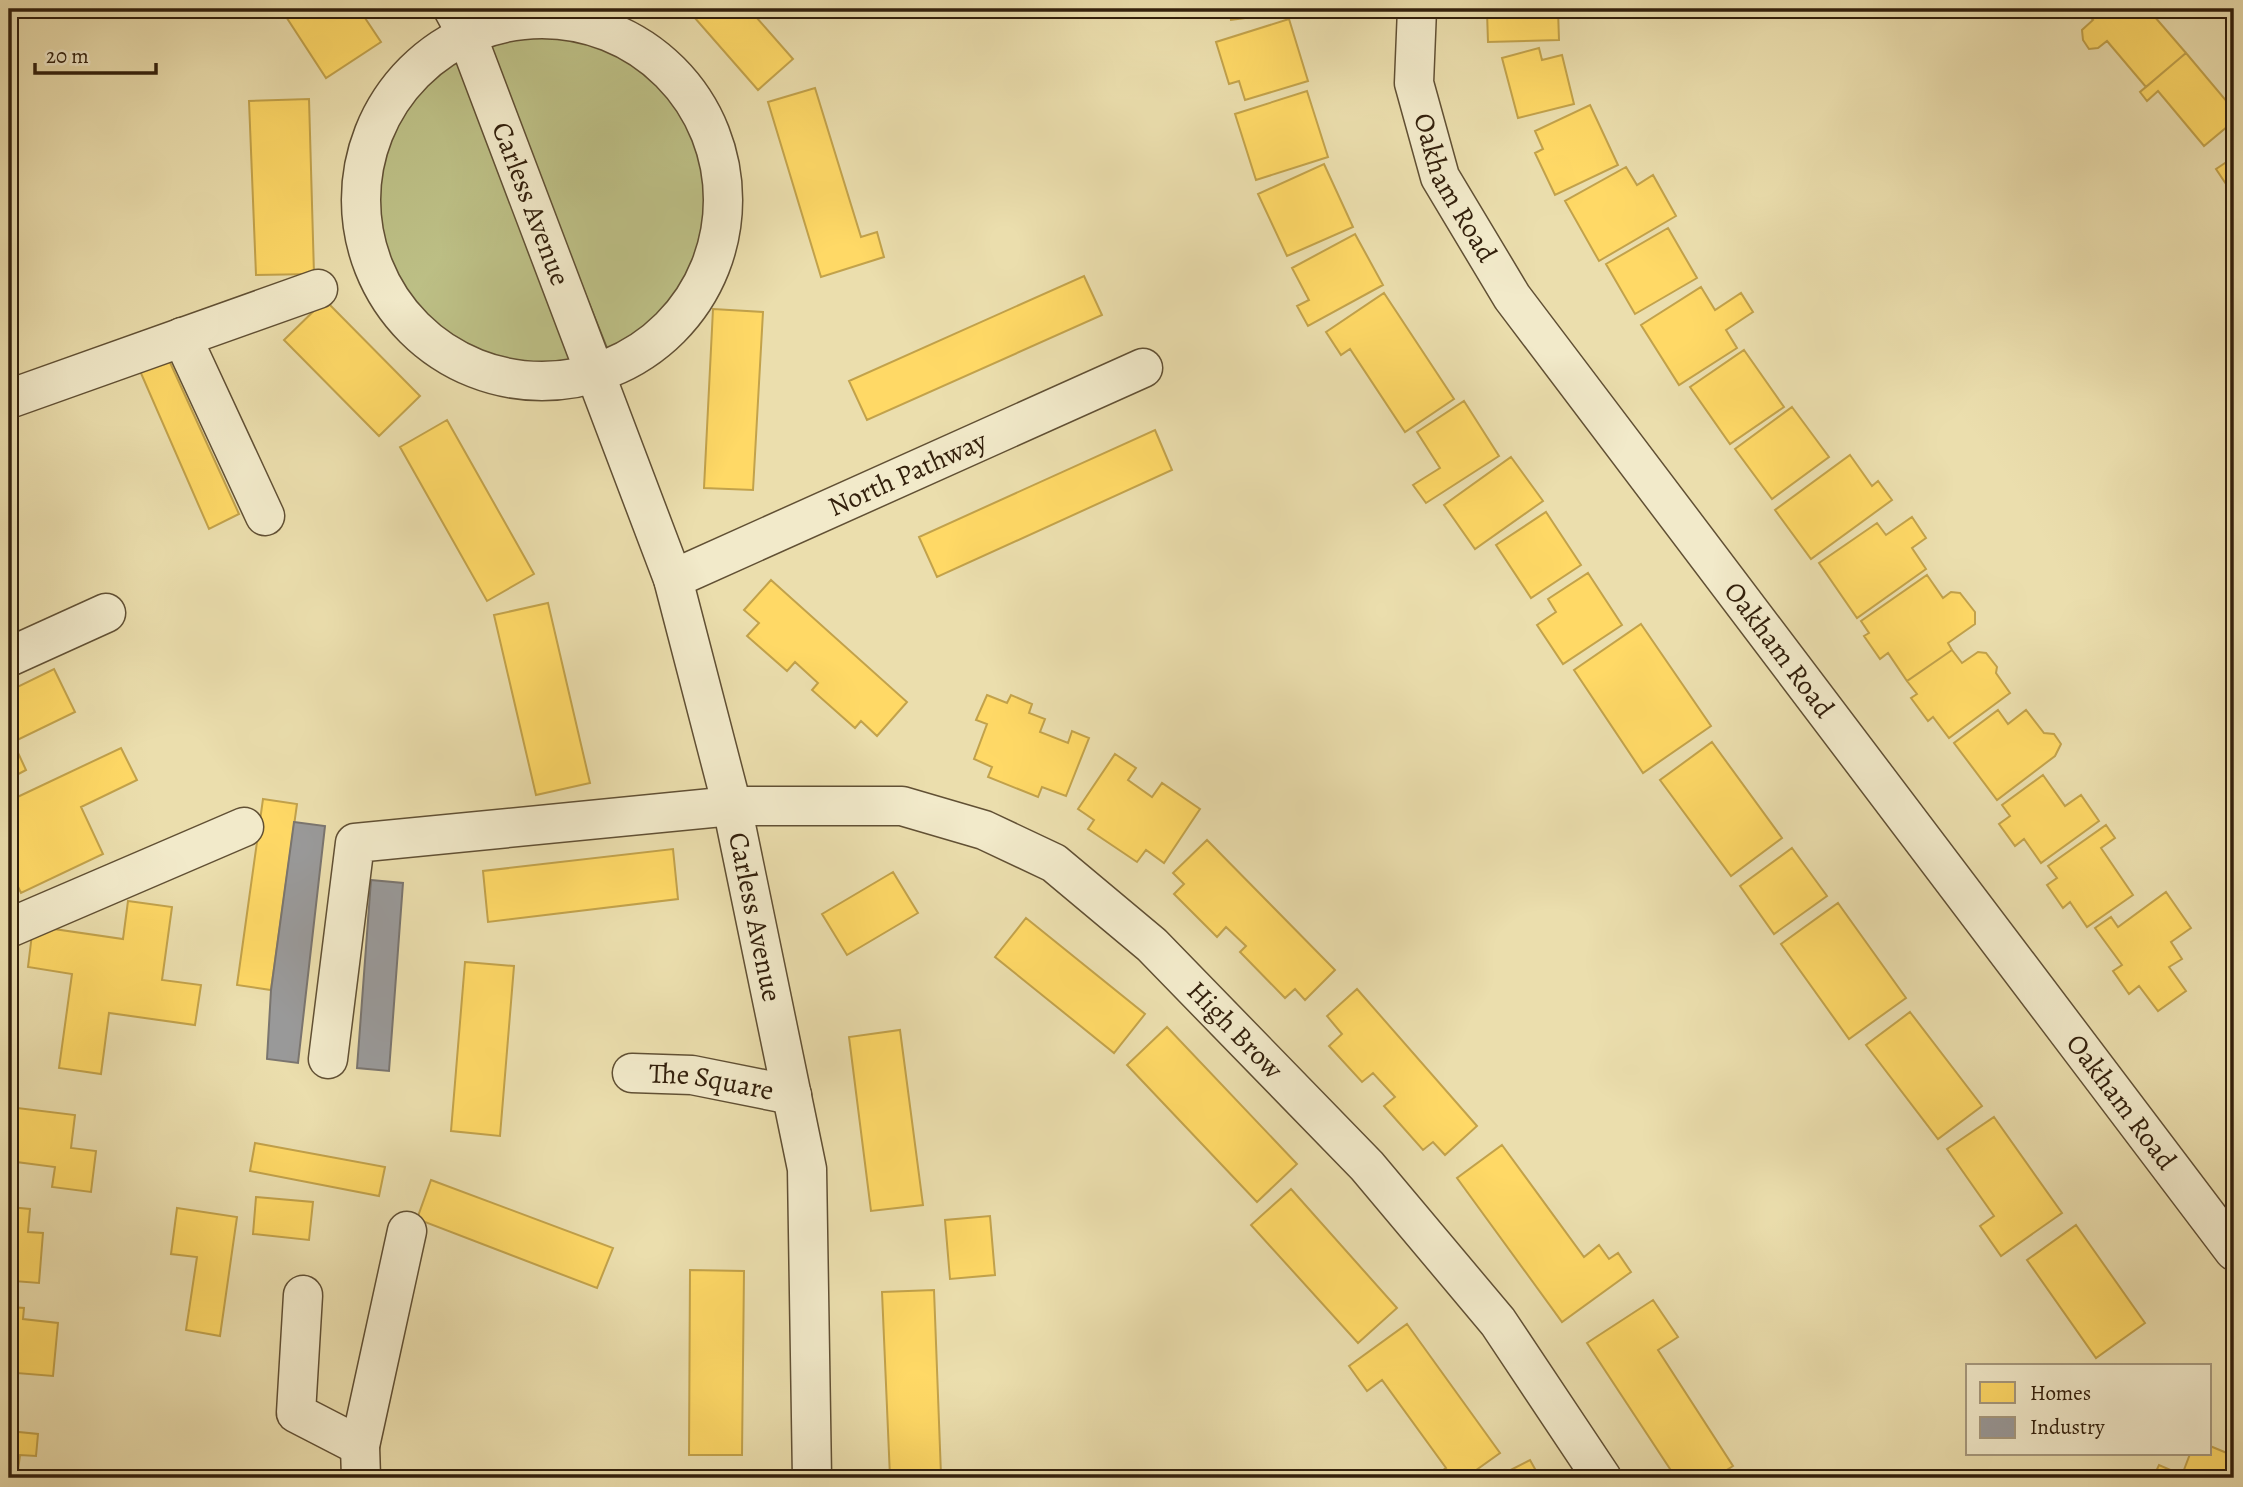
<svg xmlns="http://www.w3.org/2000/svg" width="2243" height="1487" font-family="Alegreya,serif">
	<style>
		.green { fill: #bdc086; stroke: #787049; stroke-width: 2 }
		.homes { fill: #ffd966; stroke: #c2a24b; stroke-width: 2 }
		.industry { fill: #999; stroke: #7a756f; stroke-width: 2 }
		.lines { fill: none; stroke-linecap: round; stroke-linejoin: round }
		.minor-casing { stroke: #615034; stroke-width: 41 }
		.minor { stroke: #f2eaca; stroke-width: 38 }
		.labels { text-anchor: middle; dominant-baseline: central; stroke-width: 7; stroke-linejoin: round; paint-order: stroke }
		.street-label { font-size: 28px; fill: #33200c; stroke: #f2eaca }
	</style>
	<rect width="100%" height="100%" fill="#ebdead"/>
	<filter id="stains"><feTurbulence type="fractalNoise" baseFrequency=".00286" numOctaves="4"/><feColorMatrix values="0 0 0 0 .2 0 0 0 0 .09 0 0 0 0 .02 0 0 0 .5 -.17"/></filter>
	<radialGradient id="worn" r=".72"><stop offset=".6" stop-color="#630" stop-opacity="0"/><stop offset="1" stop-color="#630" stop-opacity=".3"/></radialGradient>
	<path class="green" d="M 535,31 C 569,36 601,40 631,59 C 706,104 727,212 684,286 C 667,316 638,334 609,353 L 484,41 Z
		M 460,50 L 583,361 C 551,365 515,370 484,357 C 391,321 338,206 392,116 C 409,87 433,69 460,50 Z"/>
	<path class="homes" d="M 281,9 L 359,9 L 381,42 L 326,78 Z
		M 687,9 L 749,9 L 793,59 L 758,90 Z
		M 1229,9 L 1282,9 L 1283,13 L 1231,20 Z
		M 1506,9 L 1558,9 L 1559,40 L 1488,42 L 1487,12 L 1506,12 Z
		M 2094,9 L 2148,9 L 2186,53 L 2146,87 L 2107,41 L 2098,48 L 2089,49 L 2083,40 L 2082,30 L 2093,20 L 2088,14 Z
		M 1289,19 L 1308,81 L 1245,100 L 1239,81 L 1229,84 L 1216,42 Z
		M 1539,48 L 1542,60 L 1562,55 L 1574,104 L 1518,118 L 1502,58 Z
		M 2186,53 L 2234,110 L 2234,121 L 2204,146 L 2158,91 L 2147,101 L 2140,92 Z
		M 815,88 L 861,237 L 877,232 L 884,257 L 821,277 L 768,102 Z
		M 1307,91 L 1328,157 L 1256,180 L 1235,114 Z
		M 309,99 L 314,274 L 256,275 L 249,101 Z
		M 1590,105 L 1618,165 L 1555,195 L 1535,153 L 1543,149 L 1535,131 Z
		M 2234,157 L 2234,196 L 2216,169 Z
		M 1324,164 L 1353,227 L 1287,256 L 1258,194 Z
		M 1626,167 L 1637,185 L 1653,175 L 1676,216 L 1599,261 L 1565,201 Z
		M 1668,228 L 1697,278 L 1635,314 L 1606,264 Z
		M 1355,234 L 1383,285 L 1308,326 L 1297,306 L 1309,300 L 1292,268 Z
		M 1084,276 L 1102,315 L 867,420 L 849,381 Z
		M 1701,287 L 1715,310 L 1741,293 L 1753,312 L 1726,330 L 1737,348 L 1679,385 L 1641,325 Z
		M 1384,293 L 1454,399 L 1405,432 L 1350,349 L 1341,355 L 1326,332 Z
		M 325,300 L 420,396 L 379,436 L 284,340 Z
		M 713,309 L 763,312 L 753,490 L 704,488 Z
		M 1744,350 L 1784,407 L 1730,444 L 1690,387 Z
		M 168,358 L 239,514 L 209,529 L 140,371 Z
		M 1464,401 L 1499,456 L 1426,503 L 1413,485 L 1440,468 L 1417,432 Z
		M 1792,407 L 1829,457 L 1772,499 L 1735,449 Z
		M 447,420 L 534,574 L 487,601 L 400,447 Z
		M 1155,430 L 1172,470 L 937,577 L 919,537 Z
		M 1850,455 L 1872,486 L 1878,481 L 1892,500 L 1811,559 L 1775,510 Z
		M 1511,457 L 1543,501 L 1475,549 L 1444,505 Z
		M 1546,512 L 1581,565 L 1531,598 L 1496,545 Z
		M 1912,517 L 1926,538 L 1912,548 L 1926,569 L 1857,618 L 1819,563 L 1877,523 L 1886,535 Z
		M 1588,573 L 1622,625 L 1563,664 L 1537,625 L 1556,612 L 1548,599 Z
		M 1927,575 L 1943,598 L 1951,592 L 1960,593 L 1975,612 L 1975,624 L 1948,643 L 1952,650 L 1907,681 L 1888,653 L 1880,659 L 1864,636 L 1869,633 L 1861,621 Z
		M 771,580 L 907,702 L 877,736 L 861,721 L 855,728 L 812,690 L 818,683 L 795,662 L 787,671 L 747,636 L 759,623 L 744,610 Z
		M 548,603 L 590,783 L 536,795 L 494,615 Z
		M 1641,624 L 1711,726 L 1643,773 L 1574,670 Z
		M 1952,650 L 1962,663 L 1978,652 L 1986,653 L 1997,667 L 1996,673 L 2010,693 L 1949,738 L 1933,717 L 1928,721 L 1911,698 L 1917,694 L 1907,681 Z
		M 54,669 L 75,712 L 13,742 L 26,770 L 9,779 L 9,707 L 12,706 L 9,691 Z
		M 987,695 L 1007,703 L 1011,695 L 1032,704 L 1029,713 L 1045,719 L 1040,732 L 1068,743 L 1072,731 L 1089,738 L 1066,796 L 1042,787 L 1038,797 L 988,777 L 992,767 L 974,759 L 987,724 L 976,720 Z
		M 1998,710 L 2008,724 L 2026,710 L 2044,733 L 2054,734 L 2061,744 L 2055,756 L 1997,800 L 1954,743 Z
		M 1712,742 L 1782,838 L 1731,876 L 1660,780 Z
		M 121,748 L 137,780 L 81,807 L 103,854 L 21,893 L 9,868 L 9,801 Z
		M 1115,754 L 1136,768 L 1128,780 L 1152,797 L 1162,783 L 1200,809 L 1164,863 L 1146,850 L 1137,862 L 1088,829 L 1094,820 L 1078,809 Z
		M 2043,775 L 2065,806 L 2081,795 L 2099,821 L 2041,863 L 2024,839 L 2015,846 L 1999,824 L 2010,816 L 2002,805 Z
		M 263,799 L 297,804 L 271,990 L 237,985 Z
		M 2106,825 L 2115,838 L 2101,848 L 2133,895 L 2087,927 L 2070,902 L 2063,908 L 2047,885 L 2057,878 L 2048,866 Z
		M 1207,840 L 1335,970 L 1305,1000 L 1295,989 L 1285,998 L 1240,952 L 1246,946 L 1226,927 L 1217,937 L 1174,894 L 1184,884 L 1173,873 Z
		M 1792,848 L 1827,896 L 1774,934 L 1740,886 Z
		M 673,849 L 678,899 L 488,922 L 483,871 Z
		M 893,872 L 918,913 L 847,955 L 822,914 Z
		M 2166,892 L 2191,928 L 2171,942 L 2182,959 L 2169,967 L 2186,991 L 2158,1011 L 2139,986 L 2129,994 L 2113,971 L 2122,965 L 2095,928 L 2111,917 L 2118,927 Z
		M 128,901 L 172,907 L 162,980 L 201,985 L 195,1025 L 109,1013 L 101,1074 L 59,1068 L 72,974 L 28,967 L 33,926 L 123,939 Z
		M 1838,903 L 1906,998 L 1849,1039 L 1781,944 Z
		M 1026,918 L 1145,1014 L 1114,1053 L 995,957 Z
		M 465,962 L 514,966 L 500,1136 L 451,1131 Z
		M 1357,989 L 1477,1126 L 1445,1155 L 1433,1142 L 1423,1150 L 1384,1106 L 1395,1097 L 1373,1073 L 1362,1082 L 1329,1046 L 1342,1034 L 1327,1016 Z
		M 1910,1012 L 1982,1106 L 1938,1139 L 1866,1045 Z
		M 1167,1027 L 1297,1164 L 1257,1202 L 1127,1065 Z
		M 900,1030 L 923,1205 L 871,1211 L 849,1037 Z
		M 9,1107 L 75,1115 L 71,1148 L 96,1151 L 91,1192 L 52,1187 L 55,1167 L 9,1161 Z
		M 1994,1117 L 2062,1213 L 2001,1256 L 1980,1226 L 1994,1216 L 1947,1149 Z
		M 255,1143 L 385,1167 L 379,1196 L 250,1171 Z
		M 1502,1145 L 1584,1257 L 1599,1245 L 1609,1259 L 1618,1253 L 1631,1272 L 1562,1322 L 1457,1178 Z
		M 431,1180 L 613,1248 L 597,1288 L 417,1219 Z
		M 1291,1189 L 1397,1308 L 1358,1343 L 1251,1225 Z
		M 256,1197 L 313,1202 L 309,1240 L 253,1234 Z
		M 9,1207 L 30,1209 L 28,1232 L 43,1233 L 39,1283 L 14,1281 L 11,1307 L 24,1308 L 23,1319 L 58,1323 L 53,1376 L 17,1373 L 15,1389 L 9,1388 Z
		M 177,1208 L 237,1217 L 220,1336 L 186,1330 L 197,1257 L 171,1254 Z
		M 990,1216 L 995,1275 L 950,1279 L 945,1220 Z
		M 2076,1225 L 2145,1323 L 2096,1358 L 2027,1260 Z
		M 690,1270 L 744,1271 L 742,1455 L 689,1455 Z
		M 934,1290 L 941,1475 L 890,1477 L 882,1292 Z
		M 1653,1300 L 1678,1337 L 1658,1350 L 1733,1466 L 1714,1478 L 1676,1478 L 1587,1343 Z
		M 1407,1324 L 1500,1453 L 1465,1478 L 1431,1478 L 1446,1468 L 1382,1380 L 1367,1391 L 1349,1366 Z
		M 9,1431 L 38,1434 L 36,1456 L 20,1455 L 17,1478 L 9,1478 Z
		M 2210,1446 L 2234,1456 L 2231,1478 L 2153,1478 L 2159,1465 L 2182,1475 L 2190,1454 L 2210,1454 Z
		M 1530,1460 L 1540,1478 L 1495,1478 Z"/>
	<path class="industry" d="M 294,822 L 325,826 L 298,1063 L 267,1059 L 271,990 Z
		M 371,880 L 403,883 L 389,1071 L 357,1068 Z"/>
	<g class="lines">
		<defs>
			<g id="minor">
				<path id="s1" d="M 453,9 L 466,33 L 673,579 L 732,806 L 807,1169 L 812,1478"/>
				<path id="s2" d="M 1417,9 L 1414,83 L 1440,177 L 1512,297 L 2234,1251"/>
				<circle cx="542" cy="200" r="181"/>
				<path d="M 182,337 L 265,516"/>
				<path d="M 9,399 L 318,289"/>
				<path id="s3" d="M 673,579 L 1143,368"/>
				<path d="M 9,657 L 106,613"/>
				<path d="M 9,928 L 244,827"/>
				<path id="s4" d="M 328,1059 L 355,843 L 732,806 L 902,806 L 984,830 L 1054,863 L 1152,945 L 1367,1166 L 1498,1322 L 1602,1478"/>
				<path id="s5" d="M 632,1073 L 692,1075 L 792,1095"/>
				<path d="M 303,1295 L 296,1413 L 360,1446"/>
				<path d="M 361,1478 L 360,1446 L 407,1231"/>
			</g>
		</defs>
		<use href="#minor" class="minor-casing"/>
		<use href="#minor" class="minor"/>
	</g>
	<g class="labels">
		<g class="street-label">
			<text stroke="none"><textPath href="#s2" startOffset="187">Oakham Road</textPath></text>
			<text stroke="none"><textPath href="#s1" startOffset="210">Carless Avenue</textPath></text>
			<text stroke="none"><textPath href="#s3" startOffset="257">North Pathway</textPath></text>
			<text stroke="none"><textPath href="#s2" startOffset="754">Oakham Road</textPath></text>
			<text stroke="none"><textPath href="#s1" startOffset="959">Carless Avenue</textPath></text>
			<text stroke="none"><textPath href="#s4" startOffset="1176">High Brow</textPath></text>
			<text stroke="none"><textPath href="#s5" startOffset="80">The Square</textPath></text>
			<text stroke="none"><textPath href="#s2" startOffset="1321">Oakham Road</textPath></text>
		</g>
	</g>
	<rect width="2243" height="1487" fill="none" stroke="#ebdead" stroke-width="35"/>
	<rect x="10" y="10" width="2222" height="1466" fill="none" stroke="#33200c" stroke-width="3.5"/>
	<rect x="18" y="18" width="2208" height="1452" fill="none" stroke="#33200c" stroke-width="2"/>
	<rect x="1966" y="1364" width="245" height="91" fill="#f2eaca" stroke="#a6997e" stroke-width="2"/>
	<rect x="1980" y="1382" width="35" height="21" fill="#ffd966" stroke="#a6997e" stroke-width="2"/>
	<text x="2030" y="1400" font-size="21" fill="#33200c">Homes</text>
	<rect x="1980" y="1417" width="35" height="21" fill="#999999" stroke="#a6997e" stroke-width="2"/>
	<text x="2030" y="1434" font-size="21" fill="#33200c">Industry</text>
	<path d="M35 63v10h121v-10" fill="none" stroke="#33200c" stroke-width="3.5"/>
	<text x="46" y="63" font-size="21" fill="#33200c" stroke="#f2eaca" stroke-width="5" paint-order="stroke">20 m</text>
	<rect width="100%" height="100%" filter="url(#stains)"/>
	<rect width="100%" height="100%" fill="url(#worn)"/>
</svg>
